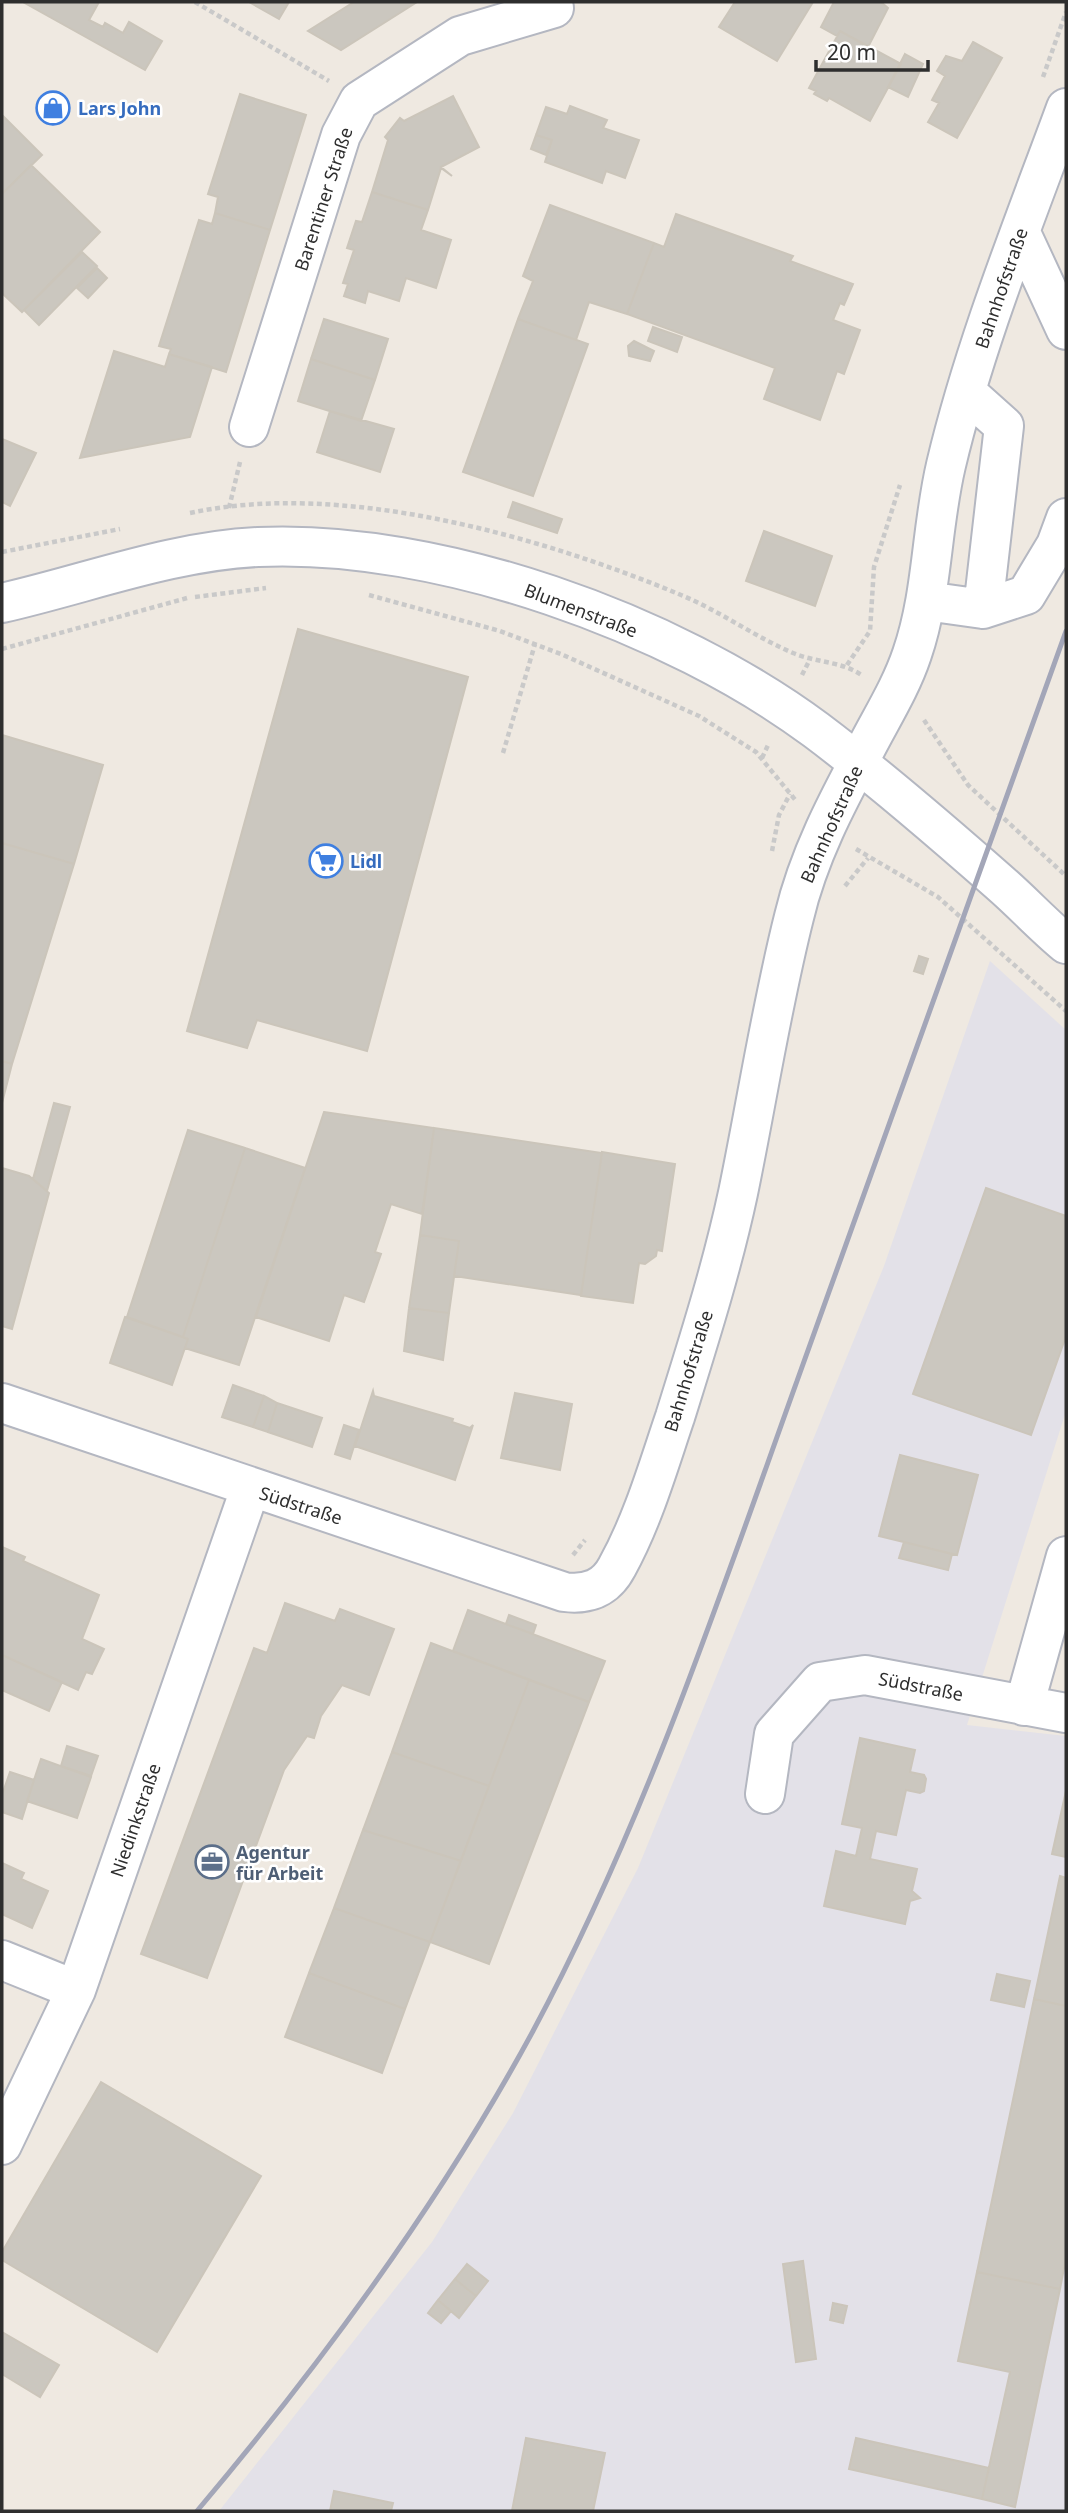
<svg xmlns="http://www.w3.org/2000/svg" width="1068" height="2513" font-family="'Noto Sans',sans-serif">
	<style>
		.industrial { fill: #e3e1e8 }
		.building { fill: #cbc7bf; stroke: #cbc5ba; stroke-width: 2 }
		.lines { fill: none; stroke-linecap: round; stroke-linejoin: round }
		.minor-casing { stroke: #b4b7c1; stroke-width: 42 }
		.path { stroke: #c9c9c9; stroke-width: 4.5; stroke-dasharray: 5 3.5; stroke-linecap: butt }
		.minor { stroke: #fff; stroke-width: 38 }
		.rail { stroke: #a3a6b8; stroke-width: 5 }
		.labels { text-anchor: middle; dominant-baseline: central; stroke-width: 5; stroke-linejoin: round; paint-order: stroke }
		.shop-label { font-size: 18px; font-weight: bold; fill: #366cbe; stroke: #fff; text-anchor: start }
		.street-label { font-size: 18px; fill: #2e2e2e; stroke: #fff }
		.service-label { font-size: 18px; font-weight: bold; fill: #4e5e75; stroke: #fff; text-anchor: start }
	</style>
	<rect width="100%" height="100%" fill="#efe9e1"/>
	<path class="industrial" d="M 990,961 L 1066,1030 L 1066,1411 L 967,1725 L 1066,1736 L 1066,2511 L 219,2511 L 432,2242 L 513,2113 L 638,1868 L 884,1266 Z"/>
	<path class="building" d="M 23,2 L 99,2 L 89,20 L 103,27 L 105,23 L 123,33 L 129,22 L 162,41 L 145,70 Z
		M 249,2 L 289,2 L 279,19 Z
		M 354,2 L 417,2 L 341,50 L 308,31 Z
		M 735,2 L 813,2 L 777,61 L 719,27 Z
		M 834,2 L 881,2 L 888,8 L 868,47 L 840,31 L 837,36 L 821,27 Z
		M 840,31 L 901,64 L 870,121 L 829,98 L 827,101 L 814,94 L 816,91 L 809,88 Z
		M 973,42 L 1002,58 L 957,138 L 928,122 L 939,103 L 932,100 L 945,76 L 937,71 L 946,56 L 962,61 Z
		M 905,54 L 923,64 L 908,97 L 888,87 Z
		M 240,94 L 306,115 L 270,230 L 215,213 L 218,197 L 208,194 Z
		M 453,96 L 479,147 L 441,167 L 452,176 L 441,168 L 428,210 L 372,192 L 388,140 L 385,137 L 400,118 L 404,121 Z
		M 570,106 L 607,120 L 603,128 L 639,140 L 625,178 L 606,171 L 602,183 L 545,162 L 552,140 L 536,135 L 546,107 L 567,114 Z
		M 2,115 L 42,155 L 2,194 Z
		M 536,135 L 552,140 L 546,155 L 531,149 Z
		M 31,165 L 100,232 L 22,312 L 2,293 L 2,194 Z
		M 372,192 L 428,210 L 421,230 L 451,240 L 436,288 L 406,278 L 399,301 L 368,291 L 365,303 L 344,296 L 348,284 L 343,283 L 354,250 L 347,248 L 356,221 L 362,222 Z
		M 550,205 L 654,243 L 627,314 L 589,302 L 576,340 L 518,319 L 533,281 L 523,276 Z
		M 215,213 L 270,230 L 226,372 L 169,354 L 171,349 L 159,346 L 199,220 L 212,224 Z
		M 676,214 L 793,256 L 790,261 L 853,284 L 844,305 L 840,303 L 833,320 L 860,330 L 844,374 L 837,371 L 820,420 L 764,399 L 775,368 L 627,314 L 654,243 L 664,247 Z
		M 82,252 L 97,266 L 39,325 L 24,310 Z
		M 97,268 L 107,278 L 88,298 L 77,288 Z
		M 324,319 L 388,339 L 375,380 L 311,359 Z
		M 518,319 L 588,344 L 533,496 L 463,472 Z
		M 653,327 L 682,337 L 677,352 L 648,341 Z
		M 634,341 L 654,351 L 650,361 L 629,356 L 628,346 Z
		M 114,351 L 165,367 L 169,354 L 212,367 L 190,437 L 80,458 Z
		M 311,359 L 375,380 L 361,421 L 298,401 Z
		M 330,411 L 394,429 L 380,472 L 317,452 Z
		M 2,439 L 36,453 L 10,506 L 2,502 Z
		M 513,502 L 562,519 L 557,533 L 508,517 Z
		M 764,531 L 832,556 L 815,606 L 746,581 Z
		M 298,629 L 468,677 L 367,1051 L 257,1020 L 247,1048 L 187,1031 Z
		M 2,735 L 103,765 L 74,864 L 2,843 Z
		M 2,843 L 74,864 L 12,1064 L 2,1061 Z
		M 919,956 L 928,959 L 923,974 L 914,971 Z
		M 2,1061 L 12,1064 L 2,1103 Z
		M 54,1103 L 70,1107 L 47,1191 L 33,1179 Z
		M 324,1112 L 434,1128 L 422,1214 L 391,1204 L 375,1252 L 381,1254 L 364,1302 L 344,1295 L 329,1341 L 256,1317 Z
		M 434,1128 L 602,1153 L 581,1295 L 454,1276 L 459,1241 L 420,1235 Z
		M 188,1130 L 245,1148 L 183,1337 L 127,1317 Z
		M 245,1148 L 305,1168 L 239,1365 L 185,1348 L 188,1339 L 183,1337 Z
		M 602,1152 L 675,1164 L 662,1251 L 657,1250 L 656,1256 L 645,1264 L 639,1263 L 633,1303 L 581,1296 Z
		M 2,1168 L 29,1176 L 49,1193 L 12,1329 L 2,1326 Z
		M 986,1188 L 1066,1216 L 1066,1336 L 1031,1435 L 913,1394 Z
		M 420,1235 L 459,1241 L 449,1313 L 409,1308 Z
		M 409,1308 L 449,1313 L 443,1360 L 404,1351 Z
		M 125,1317 L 188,1339 L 172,1385 L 110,1363 Z
		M 233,1385 L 264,1396 L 253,1427 L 222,1417 Z
		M 373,1391 L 374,1396 L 453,1419 L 452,1422 L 470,1428 L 473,1425 L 455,1480 L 355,1446 Z
		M 515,1393 L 572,1404 L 560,1470 L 501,1458 Z
		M 264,1396 L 277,1403 L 268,1432 L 253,1427 Z
		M 277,1403 L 322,1418 L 312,1447 L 268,1432 Z
		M 344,1425 L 359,1430 L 350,1459 L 335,1454 Z
		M 900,1455 L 978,1475 L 957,1555 L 879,1536 Z
		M 904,1542 L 952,1554 L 948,1570 L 899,1558 Z
		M 2,1547 L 25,1557 L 23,1561 L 99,1595 L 82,1639 L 104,1649 L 92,1674 L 86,1672 L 78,1690 L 2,1655 Z
		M 285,1603 L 335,1621 L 340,1609 L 394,1629 L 369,1695 L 342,1685 L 321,1716 L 314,1738 L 307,1736 L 284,1770 L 207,1978 L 141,1954 L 254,1648 L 267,1653 Z
		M 468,1610 L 605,1661 L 589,1702 L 453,1651 Z
		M 509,1615 L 536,1625 L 533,1634 L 506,1624 Z
		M 431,1643 L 529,1680 L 489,1786 L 392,1752 Z
		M 2,1655 L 62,1682 L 49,1711 L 2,1690 Z
		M 529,1680 L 589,1702 L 489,1964 L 430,1942 Z
		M 860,1738 L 915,1750 L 910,1772 L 924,1775 L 926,1779 L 924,1791 L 920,1793 L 906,1790 L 896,1835 L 876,1831 L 870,1859 L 917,1869 L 912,1891 L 920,1898 L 910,1901 L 905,1924 L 824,1906 L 836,1851 L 856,1856 L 862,1828 L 842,1824 Z
		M 67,1746 L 98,1756 L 91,1776 L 61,1766 Z
		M 392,1752 L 489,1786 L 461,1861 L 363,1830 Z
		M 41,1759 L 91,1777 L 77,1818 L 27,1801 Z
		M 10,1772 L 34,1780 L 22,1819 L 2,1812 L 2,1795 Z
		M 1066,1791 L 1066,1857 L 1052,1854 Z
		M 363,1830 L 461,1861 L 430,1942 L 334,1908 Z
		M 2,1863 L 24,1873 L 21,1879 L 48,1891 L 32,1928 L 2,1914 Z
		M 1060,1876 L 1066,1878 L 1066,2006 L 1034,1999 Z
		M 334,1908 L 430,1942 L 405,2009 L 309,1973 Z
		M 309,1973 L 405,2009 L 382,2073 L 285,2037 Z
		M 997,1974 L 1030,1981 L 1024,2007 L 991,2000 Z
		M 1034,1999 L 1066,2006 L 1066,2258 L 1060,2289 L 977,2272 Z
		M 101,2082 L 261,2176 L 157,2352 L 2,2260 L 2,2252 Z
		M 803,2261 L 816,2359 L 796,2362 L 783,2264 Z
		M 467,2264 L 488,2281 L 476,2296 L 455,2279 Z
		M 977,2272 L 1060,2289 L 1015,2507 L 982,2499 L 1010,2372 L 958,2361 Z
		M 455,2279 L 476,2296 L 459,2318 L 438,2300 Z
		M 438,2300 L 451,2311 L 441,2323 L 428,2313 Z
		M 833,2303 L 847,2306 L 843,2323 L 830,2320 Z
		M 2,2332 L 59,2365 L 40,2397 L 2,2374 Z
		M 526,2438 L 605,2453 L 593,2511 L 512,2511 Z
		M 856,2438 L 989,2468 L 982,2499 L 849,2469 Z
		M 334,2491 L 393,2503 L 391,2511 L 330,2511 Z"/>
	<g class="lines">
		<defs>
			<path id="minor" d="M 1021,233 L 1066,330
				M 966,392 L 1004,426 L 983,609
				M 249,427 L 341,135 L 359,101 L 460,36 L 554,8
				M 926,601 L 983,609 L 1026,595 L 1056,545 L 1066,518
				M 2,603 C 86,584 171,551 258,547 C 439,539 672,623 816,730 C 880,778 941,831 1000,883 C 1023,903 1043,925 1066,944
				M 2,1403 L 564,1592 C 588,1595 606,1588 617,1567 C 643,1520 658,1467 675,1417 C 698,1343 722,1268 738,1193 C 757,1101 771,1008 794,917 C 808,857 837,802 866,748 C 882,717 901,687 912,654 C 933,593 931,528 946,465 C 975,343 1023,225 1066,108
				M 1024,1706 L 1066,1556
				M 765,1794 L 774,1734 L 820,1682 L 865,1675 L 1066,1713
				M 2,1960 L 76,1990
				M 2,2145 L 76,1990 L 250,1489"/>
		</defs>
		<use href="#minor" class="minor-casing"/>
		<path class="path" d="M 195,2 L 329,81
			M 1043,77 L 1066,12
			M 229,508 L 240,462
			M 190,513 C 342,480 540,536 681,595 C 720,611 755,637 793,653 C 817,663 842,661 863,676
			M 2,552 L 120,529
			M 369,595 L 500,631 L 561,654 L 699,716 L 756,752 L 797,802
			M 195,597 L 266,588
			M 2,649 L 187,598
			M 847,665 L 870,631 L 874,567 L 900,485
			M 802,675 L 810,659
			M 924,720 L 968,785 L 1066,876
			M 503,753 L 535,644
			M 762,758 L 769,743
			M 856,849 L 938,897 L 1066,1011
			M 772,851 L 779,815 L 790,794
			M 845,886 L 868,858
			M 573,1555 L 585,1540"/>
		<use href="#minor" class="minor"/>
		<path class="rail" d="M 197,2511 C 323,2362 440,2203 533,2031 C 644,1824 718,1601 797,1381 C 887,1131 977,881 1066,631"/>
	</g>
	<defs>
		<symbol id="shop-ring" viewBox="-11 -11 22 22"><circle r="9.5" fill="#fff" stroke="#3f7fe0" stroke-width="1.5"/><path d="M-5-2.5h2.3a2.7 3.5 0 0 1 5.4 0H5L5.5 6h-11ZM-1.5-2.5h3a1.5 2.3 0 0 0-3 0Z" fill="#3f7fe0"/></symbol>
		<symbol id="supermarket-ring" viewBox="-11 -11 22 22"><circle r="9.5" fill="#fff" stroke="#3f7fe0" stroke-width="1.5"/><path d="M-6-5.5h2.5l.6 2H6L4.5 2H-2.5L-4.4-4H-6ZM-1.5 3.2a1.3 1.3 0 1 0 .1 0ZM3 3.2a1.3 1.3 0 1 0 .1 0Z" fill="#3f7fe0"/></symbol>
		<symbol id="office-ring" viewBox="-11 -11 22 22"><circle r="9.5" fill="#fff" stroke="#5c6f8a" stroke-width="1.5"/><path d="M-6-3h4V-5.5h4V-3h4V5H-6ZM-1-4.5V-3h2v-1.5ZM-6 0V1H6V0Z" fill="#5c6f8a"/></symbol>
	</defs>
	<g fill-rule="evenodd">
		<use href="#shop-ring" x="34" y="89" width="38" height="38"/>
		<use href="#supermarket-ring" x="307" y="842" width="38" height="38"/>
		<use href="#office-ring" x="193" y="1843" width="38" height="38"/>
	</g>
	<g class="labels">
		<g class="shop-label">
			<text x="78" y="108">Lars John</text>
			<text x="350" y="861">Lidl</text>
		</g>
		<g class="street-label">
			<text transform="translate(323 199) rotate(-72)">Barentiner Straße</text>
			<text transform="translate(1001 288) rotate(-71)">Bahnhofstraße</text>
			<text transform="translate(581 610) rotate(21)">Blumenstraße</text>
			<text transform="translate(831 824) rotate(-66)">Bahnhofstraße</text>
			<text transform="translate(688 1371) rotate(-73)">Bahnhofstraße</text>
			<text transform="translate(301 1505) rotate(18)">Südstraße</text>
			<text transform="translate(921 1686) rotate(11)">Südstraße</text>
			<text transform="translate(135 1820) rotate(-71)">Niedinkstraße</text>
		</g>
		<g class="service-label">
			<text x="236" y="1852">Agentur<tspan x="236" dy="21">für Arbeit</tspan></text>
		</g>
	</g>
	<rect width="1068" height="2513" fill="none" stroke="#2e2e2e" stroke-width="7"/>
	<path d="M816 60v10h112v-10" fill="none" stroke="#2e2e2e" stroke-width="3.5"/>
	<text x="827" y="60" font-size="21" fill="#2e2e2e" stroke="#ffffff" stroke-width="5" paint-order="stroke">20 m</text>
</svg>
